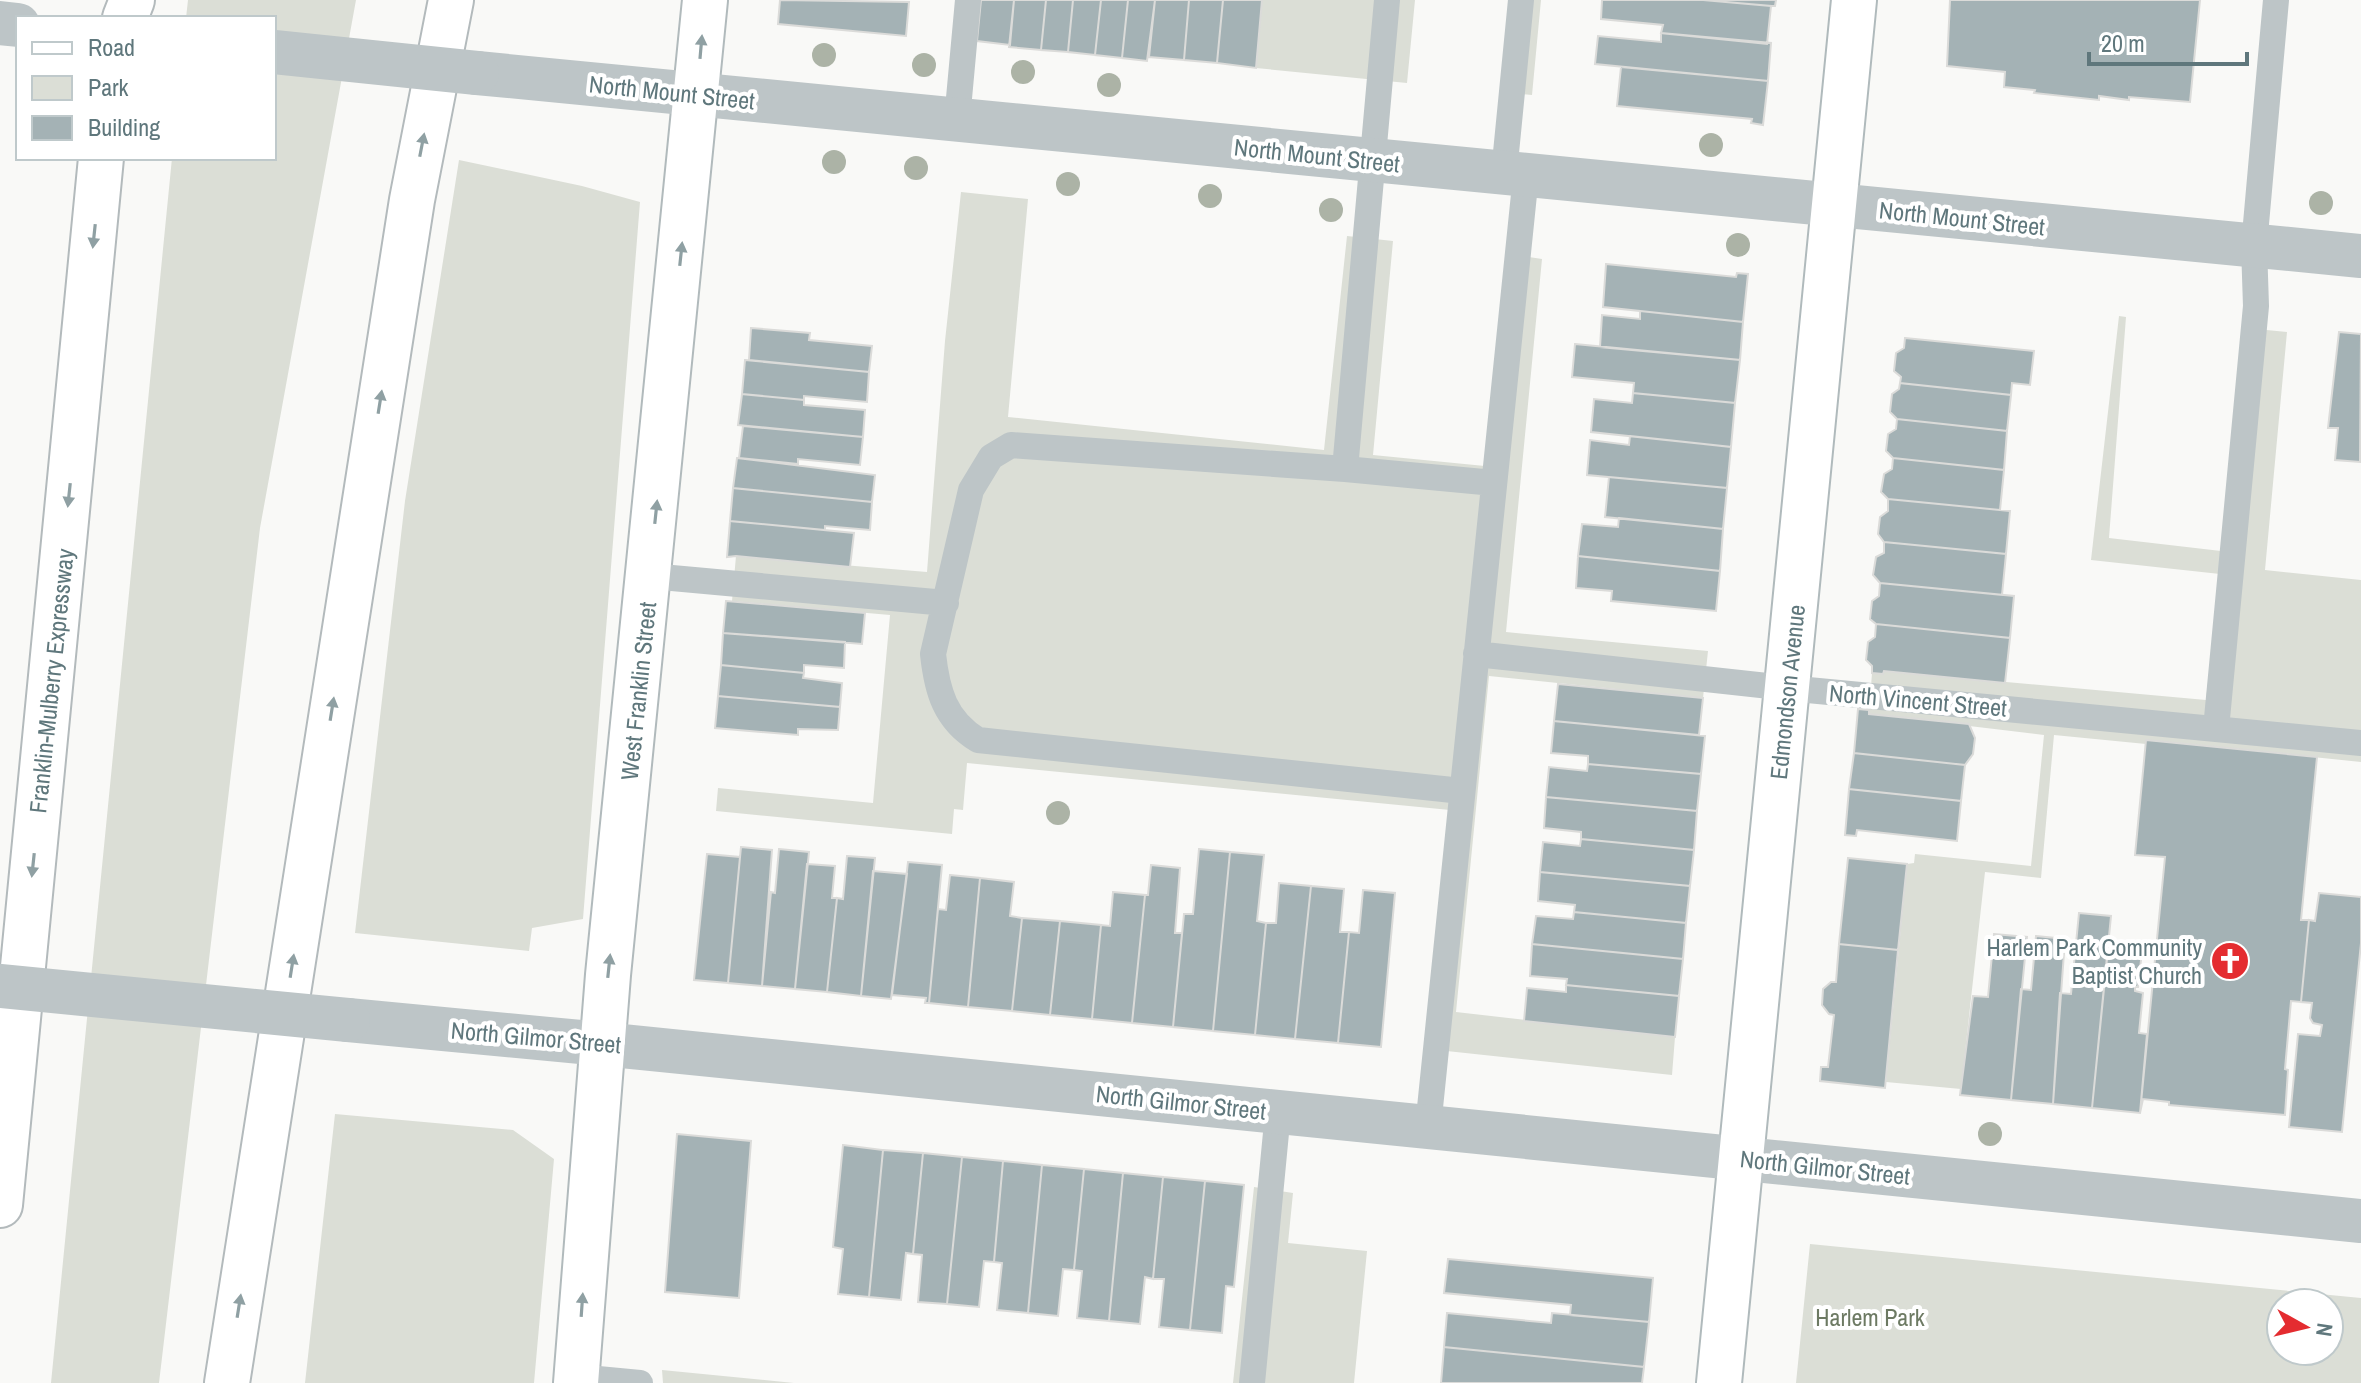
<svg xmlns="http://www.w3.org/2000/svg" width="2361" height="1383" font-family="'Archivo Narrow',sans-serif">
	<style>
		.green { fill: #dbded6; fill-rule: evenodd }
		.building { fill: #a4b2b5; stroke: #dbdbd9; stroke-width: 2 }
		.lines { fill: none; stroke-linecap: round; stroke-linejoin: round }
		.secondary-casing { stroke: #b0babc; stroke-width: 48 }
		.primary-casing { stroke: #b1babc; stroke-width: 48 }
		.motorway-casing { stroke: #b3babc; stroke-width: 48 }
		.service { stroke: #bdc5c7; stroke-width: 26 }
		.minor { stroke: #bdc5c7; stroke-width: 44 }
		.tertiary { stroke: #bdc5c7; stroke-width: 44 }
		.secondary { stroke: #fff; stroke-width: 44 }
		.primary { stroke: #fff; stroke-width: 44 }
		.motorway { stroke: #fff; stroke-width: 44 }
		.minor-bridge { stroke: #bdc5c7; stroke-width: 44 }
		.tertiary-bridge { stroke: #bdc5c7; stroke-width: 44 }
		.tree { fill: #acb3a6 }
		.oneway { fill: #8fa0a3 }
		.labels { text-anchor: middle; dominant-baseline: central; stroke-width: 8; stroke-linejoin: round; paint-order: stroke }
		.street-label { font-size: 24px; fill: #5f777c; stroke: #fff }
		.poi-label { font-size: 24px; fill: #5f777c; stroke: #fff; text-anchor: end }
		.park-label { font-size: 24px; fill: #6d7a63; stroke: #fff }
	</style>
	<rect width="100%" height="100%" fill="#f9f9f7"/>
	<path class="green" d="M 188,0 L 356,0 L 260,528 L 159,1383 L 51,1383 L 172,158 L 274,158 L 274,18 L 186,18 Z
		M 1262,0 L 1415,0 L 1407,83 L 1256,68 Z
		M 1515,0 L 1541,0 L 1532,95 L 1507,93 Z
		M 459,160 L 582,186 L 640,202 L 583,919 L 532,928 L 529,951 L 355,933 L 405,501 Z
		M 961,192 L 1028,199 L 1008,417 L 1324,450 L 1347,236 L 1393,241 L 1373,455 L 1495,467 L 1516,255 L 1542,259 L 1506,632 L 1708,651 L 1703,698 L 1489,676 L 1456,1012 L 1675,1037 L 1672,1075 L 1428,1049 L 1450,810 L 967,763 L 963,810 L 954,809 L 952,834 L 716,811 L 718,788 L 873,803 L 890,615 L 732,601 L 736,556 L 927,572 L 945,341 Z
		M 2119,316 L 2126,317 L 2109,538 L 2221,551 L 2246,328 L 2287,332 L 2265,570 L 2361,580 L 2361,762 L 2147,740 L 2146,744 L 2054,735 L 2041,878 L 1985,872 L 1961,1089 L 1886,1082 L 1907,864 L 1914,863 L 1915,854 L 2031,866 L 2044,735 L 1869,714 L 1872,673 L 1883,674 L 1884,671 L 2206,700 L 2220,574 L 2091,560 Z
		M 335,1114 L 513,1130 L 554,1159 L 534,1383 L 305,1383 Z
		M 1254,1187 L 1293,1193 L 1288,1243 L 1367,1251 L 1354,1383 L 1233,1383 Z
		M 1810,1244 L 2361,1298 L 2361,1383 L 1796,1383 ZM 2281,1303 L 2329,1303 L 2329,1351 L 2281,1351 Z
		M 662,1370 L 794,1383 L 663,1383 Z"/>
	<path class="building" d="M 780,0 L 909,2 L 906,36 L 778,24 Z
		M 981,0 L 1014,0 L 1010,45 L 977,41 Z
		M 1014,0 L 1046,0 L 1041,50 L 1009,47 Z
		M 1046,0 L 1073,0 L 1068,52 L 1041,50 Z
		M 1073,0 L 1101,0 L 1095,55 L 1068,52 Z
		M 1101,0 L 1128,0 L 1122,58 L 1095,55 Z
		M 1128,0 L 1155,0 L 1147,61 L 1122,58 Z
		M 1155,0 L 1189,0 L 1184,60 L 1149,57 Z
		M 1189,0 L 1223,0 L 1217,63 L 1184,60 Z
		M 1223,0 L 1262,0 L 1256,68 L 1217,63 Z
		M 1602,0 L 1703,0 L 1771,6 L 1767,44 L 1661,33 L 1663,25 L 1601,19 Z
		M 1703,0 L 1776,0 L 1775,6 L 1771,6 Z
		M 1950,0 L 2200,0 L 2190,102 L 2129,97 L 2129,100 L 2099,96 L 2099,100 L 2034,93 L 2035,90 L 2004,87 L 2005,72 L 1947,66 Z
		M 1661,33 L 1771,43 L 1768,81 L 1595,64 L 1598,36 L 1661,42 Z
		M 1621,67 L 1768,81 L 1763,125 L 1751,123 L 1752,119 L 1617,106 Z
		M 1606,264 L 1736,277 L 1737,273 L 1748,274 L 1743,322 L 1603,307 Z
		M 1640,311 L 1743,322 L 1740,360 L 1600,347 L 1602,315 L 1640,319 Z
		M 751,328 L 810,333 L 809,340 L 872,346 L 869,372 L 749,360 Z
		M 2339,332 L 2361,334 L 2360,462 L 2335,460 L 2338,428 L 2328,428 Z
		M 1905,338 L 2034,351 L 2030,385 L 2012,383 L 2011,395 L 1900,383 L 1901,377 L 1894,371 L 1896,353 L 1904,348 Z
		M 1575,344 L 1740,360 L 1735,403 L 1633,393 L 1634,383 L 1572,377 Z
		M 745,360 L 869,372 L 867,402 L 804,396 L 804,400 L 742,394 Z
		M 1900,383 L 2011,395 L 2007,431 L 1897,419 L 1890,412 L 1892,394 L 1899,389 Z
		M 1633,393 L 1735,403 L 1731,447 L 1591,432 L 1594,399 L 1632,403 Z
		M 742,394 L 804,400 L 804,405 L 865,410 L 863,437 L 738,425 Z
		M 1897,419 L 2007,431 L 2004,470 L 1893,458 L 1886,451 L 1888,434 L 1896,429 Z
		M 743,426 L 863,437 L 860,465 L 798,459 L 798,464 L 739,458 Z
		M 1630,436 L 1731,447 L 1727,488 L 1587,475 L 1590,440 L 1629,445 Z
		M 737,458 L 875,475 L 872,502 L 733,488 Z
		M 1893,458 L 2004,470 L 2000,510 L 1888,499 L 1881,492 L 1884,474 L 1892,469 Z
		M 1609,477 L 1727,488 L 1723,529 L 1605,517 Z
		M 733,488 L 872,502 L 870,530 L 825,526 L 825,530 L 730,521 Z
		M 1888,499 L 2010,511 L 2006,554 L 1884,542 L 1878,534 L 1880,517 L 1888,511 Z
		M 1619,518 L 1723,529 L 1720,571 L 1578,556 L 1582,524 L 1618,527 Z
		M 730,521 L 854,533 L 850,567 L 736,556 L 727,557 Z
		M 1884,542 L 2006,554 L 2002,595 L 1880,583 L 1873,575 L 1876,557 L 1884,553 Z
		M 1578,556 L 1720,571 L 1716,611 L 1611,601 L 1612,591 L 1576,588 Z
		M 1880,583 L 2014,596 L 2010,638 L 1876,624 L 1870,619 L 1872,601 L 1879,596 Z
		M 726,601 L 865,613 L 862,644 L 723,633 Z
		M 1876,624 L 2010,638 L 2005,683 L 1884,671 L 1883,674 L 1872,673 L 1872,666 L 1866,660 L 1868,642 L 1875,637 Z
		M 723,633 L 845,642 L 844,668 L 804,665 L 804,673 L 721,665 Z
		M 721,665 L 804,673 L 803,678 L 842,683 L 840,707 L 718,696 Z
		M 1558,684 L 1703,698 L 1699,735 L 1554,721 Z
		M 718,696 L 840,707 L 838,730 L 798,729 L 798,735 L 715,728 Z
		M 1858,709 L 1869,710 L 1869,714 L 1969,724 L 1975,738 L 1973,754 L 1965,765 L 1854,753 Z
		M 1554,721 L 1705,736 L 1701,774 L 1588,764 L 1588,756 L 1551,753 Z
		M 2146,740 L 2317,757 L 2301,920 L 2309,920 L 2301,1002 L 2291,1001 L 2285,1069 L 2288,1070 L 2285,1115 L 2169,1105 L 2169,1102 L 2143,1099 L 2140,1113 L 2165,857 L 2135,855 Z
		M 1854,753 L 1965,765 L 1961,801 L 1849,789 Z
		M 1588,764 L 1701,774 L 1697,811 L 1546,797 L 1549,767 L 1587,771 Z
		M 1849,789 L 1961,801 L 1957,841 L 1857,830 L 1856,836 L 1845,835 Z
		M 1546,797 L 1697,811 L 1694,850 L 1581,839 L 1581,832 L 1544,828 Z
		M 1581,839 L 1694,850 L 1690,886 L 1540,872 L 1543,842 L 1580,846 Z
		M 741,847 L 772,850 L 762,986 L 728,983 Z
		M 779,849 L 809,852 L 795,989 L 762,986 L 771,892 L 775,893 Z
		M 1199,849 L 1230,852 L 1213,1031 L 1173,1027 L 1184,914 L 1193,914 Z
		M 1230,852 L 1264,855 L 1257,921 L 1266,923 L 1255,1035 L 1213,1031 Z
		M 707,854 L 740,857 L 728,983 L 694,980 Z
		M 847,856 L 875,858 L 861,996 L 827,992 L 837,898 L 843,899 Z
		M 1848,858 L 1907,864 L 1898,950 L 1839,944 Z
		M 908,862 L 942,865 L 929,1003 L 925,1003 L 926,998 L 892,995 Z
		M 807,864 L 835,866 L 832,898 L 837,898 L 827,992 L 795,989 Z
		M 1151,865 L 1180,868 L 1175,933 L 1182,933 L 1173,1027 L 1132,1023 L 1145,895 L 1148,895 Z
		M 873,871 L 907,874 L 891,999 L 861,996 Z
		M 1540,872 L 1690,886 L 1686,923 L 1574,912 L 1575,905 L 1538,901 Z
		M 950,875 L 980,878 L 968,1007 L 929,1003 L 938,909 L 946,910 Z
		M 980,878 L 1014,882 L 1010,916 L 1022,918 L 1012,1011 L 968,1007 Z
		M 1279,883 L 1311,886 L 1295,1039 L 1255,1035 L 1266,923 L 1276,923 Z
		M 1311,886 L 1344,889 L 1340,932 L 1349,932 L 1338,1043 L 1295,1039 Z
		M 1363,890 L 1395,893 L 1381,1047 L 1338,1043 L 1349,932 L 1359,933 Z
		M 1113,892 L 1145,895 L 1132,1023 L 1092,1019 L 1101,925 L 1110,926 Z
		M 2319,893 L 2361,897 L 2361,943 L 2342,1132 L 2289,1127 L 2298,1034 L 2320,1036 L 2322,1025 L 2313,1023 L 2310,1018 L 2312,1003 L 2301,1002 L 2309,920 L 2315,921 Z
		M 1574,912 L 1686,923 L 1683,959 L 1532,944 L 1536,916 L 1573,919 Z
		M 2079,913 L 2111,916 L 2092,1108 L 2053,1104 L 2060,993 L 2071,994 Z
		M 1022,918 L 1060,921 L 1050,1015 L 1012,1011 Z
		M 1060,921 L 1101,925 L 1092,1019 L 1050,1015 Z
		M 1994,934 L 2027,937 L 2011,1100 L 1960,1095 L 1973,996 L 1988,997 Z
		M 2036,936 L 2065,939 L 2053,1104 L 2011,1100 L 2021,989 L 2031,990 Z
		M 1532,944 L 1683,959 L 1679,996 L 1566,985 L 1567,979 L 1530,976 Z
		M 1839,944 L 1898,950 L 1885,1088 L 1820,1081 L 1821,1067 L 1828,1067 L 1834,1015 L 1829,1014 L 1822,1005 L 1823,989 L 1831,982 L 1836,982 Z
		M 2108,949 L 2142,951 L 2138,987 L 2135,987 L 2135,991 L 2143,993 L 2139,1033 L 2147,1034 L 2140,1113 L 2092,1108 Z
		M 1566,985 L 1679,996 L 1675,1037 L 1524,1021 L 1527,988 L 1566,992 Z
		M 677,1134 L 751,1141 L 739,1298 L 665,1292 Z
		M 843,1145 L 883,1150 L 869,1297 L 838,1294 L 843,1249 L 833,1247 Z
		M 883,1150 L 923,1153 L 913,1254 L 906,1253 L 901,1300 L 869,1297 Z
		M 923,1153 L 962,1157 L 947,1304 L 918,1302 L 922,1255 L 913,1254 Z
		M 962,1157 L 1003,1161 L 994,1262 L 984,1261 L 979,1307 L 947,1304 Z
		M 1003,1161 L 1042,1165 L 1028,1313 L 997,1310 L 1002,1263 L 994,1262 Z
		M 1042,1165 L 1084,1169 L 1074,1270 L 1063,1269 L 1058,1316 L 1028,1313 Z
		M 1084,1169 L 1123,1173 L 1109,1321 L 1077,1318 L 1082,1271 L 1074,1270 Z
		M 1123,1173 L 1163,1177 L 1153,1279 L 1145,1277 L 1140,1324 L 1109,1321 Z
		M 1163,1177 L 1205,1181 L 1190,1330 L 1159,1327 L 1164,1279 L 1153,1279 Z
		M 1205,1181 L 1244,1185 L 1234,1287 L 1226,1286 L 1222,1333 L 1190,1330 Z
		M 1448,1259 L 1653,1278 L 1649,1322 L 1570,1315 L 1571,1305 L 1444,1293 Z
		M 1447,1313 L 1551,1323 L 1552,1313 L 1649,1322 L 1644,1367 L 1444,1347 Z
		M 1444,1347 L 1644,1367 L 1642,1383 L 1441,1383 Z"/>
	<g class="lines">
		<defs>
			<path id="secondary" d="M 1719,1383 L 1854,0"/>
			<path id="primary" d="M 576,1383 L 608,975 L 705,0"/>
			<path id="motorway" d="M 125,18 L 132,0
				M 0,1205 L 101,158
				M 227,1383 L 412,200 L 451,0"/>
		</defs>
		<use href="#secondary" class="secondary-casing"/>
		<use href="#primary" class="primary-casing"/>
		<use href="#motorway" class="motorway-casing"/>
		<path class="service" d="M 957,120 L 968,0
			M 1504,173 L 1521,0
			M 1345,469 L 1387,0
			M 650,576 L 946,603
			M 1476,654 L 1787,688 L 2361,743
			M 2216,729 L 2256,306 L 2254,246 L 2276,0
			M 1462,791 L 978,740 C 945,720 937,691 933,654 L 971,490 L 991,457 L 1011,445 L 1345,469 L 1494,483
			M 1428,1127 L 1526,175
			M 577,1377 L 640,1383
			M 1252,1383 L 1278,1112"/>
		<path class="minor" d="M 0,23 L 18,25
			M 477,73 L 2361,256
			M 602,1044 L 2361,1221"/>
		<path class="tertiary" d="M 348,1020 L 602,1044"/>
		<use href="#secondary" class="secondary"/>
		<use href="#primary" class="primary"/>
		<use href="#motorway" class="motorway"/>
		<path class="minor-bridge" d="M 274,52 L 477,73"/>
		<path class="tertiary-bridge" d="M 0,986 L 348,1020"/>
	</g>
	<g class="tree">
		<circle cx="824" cy="55" r="12"/>
		<circle cx="924" cy="65" r="12"/>
		<circle cx="1023" cy="72" r="12"/>
		<circle cx="1109" cy="85" r="12"/>
		<circle cx="1711" cy="145" r="12"/>
		<circle cx="834" cy="162" r="12"/>
		<circle cx="916" cy="168" r="12"/>
		<circle cx="1068" cy="184" r="12"/>
		<circle cx="1210" cy="196" r="12"/>
		<circle cx="2321" cy="203" r="12"/>
		<circle cx="1331" cy="210" r="12"/>
		<circle cx="1738" cy="245" r="12"/>
		<circle cx="1058" cy="813" r="12"/>
		<circle cx="1990" cy="1134" r="12"/>
	</g>
	<defs><path id="oneway-solid" d="M-6-.8H1V-3.2L6.5 0L1 3.2V.8H-6Z" transform="scale(2)"/></defs>
	<g class="oneway">
		<use href="#oneway-solid" transform="translate(701 47) rotate(-85)"/>
		<use href="#oneway-solid" transform="translate(422 145) rotate(-79)"/>
		<use href="#oneway-solid" transform="translate(94 236) rotate(96)"/>
		<use href="#oneway-solid" transform="translate(681 254) rotate(-84)"/>
		<use href="#oneway-solid" transform="translate(380 402) rotate(-81)"/>
		<use href="#oneway-solid" transform="translate(69 495) rotate(96)"/>
		<use href="#oneway-solid" transform="translate(656 512) rotate(-84)"/>
		<use href="#oneway-solid" transform="translate(332 709) rotate(-81)"/>
		<use href="#oneway-solid" transform="translate(33 865) rotate(96)"/>
		<use href="#oneway-solid" transform="translate(292 966) rotate(-81)"/>
		<use href="#oneway-solid" transform="translate(609 966) rotate(-84)"/>
		<use href="#oneway-solid" transform="translate(582 1305) rotate(-86)"/>
		<use href="#oneway-solid" transform="translate(239 1306) rotate(-81)"/>
	</g>
	<defs>
		<symbol id="church-disc" viewBox="-11 -11 22 22"><circle r="9.5" fill="#e42c30" stroke="#fff"/><path d="M-1.2-6h2.4v3.5h3.3v2.4h-3.3V6h-2.4V-.1h-3.3v-2.4h3.3Z" fill="#fff"/></symbol>
	</defs>
	<g fill-rule="evenodd">
		<use href="#church-disc" x="2208" y="939" width="44" height="44"/>
	</g>
	<g class="labels">
		<g class="street-label">
			<text transform="translate(672 92) rotate(6)">North Mount Street</text>
			<text transform="translate(1317 155) rotate(6)">North Mount Street</text>
			<text transform="translate(1962 218) rotate(6)">North Mount Street</text>
			<text transform="translate(51 681) rotate(-84)">Franklin-Mulberry Expressway</text>
			<text transform="translate(638 691) rotate(-84)">West Franklin Street</text>
			<text transform="translate(1787 692) rotate(-84)">Edmondson Avenue</text>
			<text transform="translate(1918 700) rotate(5)">North Vincent Street</text>
			<text transform="translate(536 1037) rotate(5)">North Gilmor Street</text>
			<text transform="translate(1181 1102) rotate(6)">North Gilmor Street</text>
			<text transform="translate(1825 1167) rotate(6)">North Gilmor Street</text>
		</g>
		<g class="poi-label">
			<text x="2202" y="947">Harlem Park Community<tspan x="2202" dy="28">Baptist Church</tspan></text>
		</g>
		<g class="park-label">
			<text x="1870" y="1317">Harlem Park</text>
		</g>
	</g>
	<rect x="16" y="16" width="260" height="144" fill="#ffffff" stroke="#bfc9cb" stroke-width="2"/>
	<rect x="32" y="42" width="40" height="12" fill="#ffffff" stroke="#bfc9cb" stroke-width="2"/>
	<text x="88" y="56" font-size="24" fill="#5f777c">Road</text>
	<rect x="32" y="76" width="40" height="24" fill="#dbded6" stroke="#bfc9cb" stroke-width="2"/>
	<text x="88" y="96" font-size="24" fill="#5f777c">Park</text>
	<rect x="32" y="116" width="40" height="24" fill="#a4b2b5" stroke="#bfc9cb" stroke-width="2"/>
	<text x="88" y="136" font-size="24" fill="#5f777c">Building</text>
	<g transform="translate(2305 1327) rotate(98)"><circle r="38" fill="#ffffff" stroke="#bfc9cb" stroke-width="2"/>
	<path d="M0-6L14 30L0 20L-14 30Z" fill="#e42c30"/>
	<text y="-12" font-size="22" font-weight="bold" text-anchor="middle" fill="#5f777c">N</text>
	</g>
	<path d="M2089 52v12h158v-12" fill="none" stroke="#5f777c" stroke-width="4"/>
	<text x="2101" y="52" font-size="24" fill="#5f777c" stroke="#ffffff" stroke-width="6" paint-order="stroke">20 m</text>
</svg>
